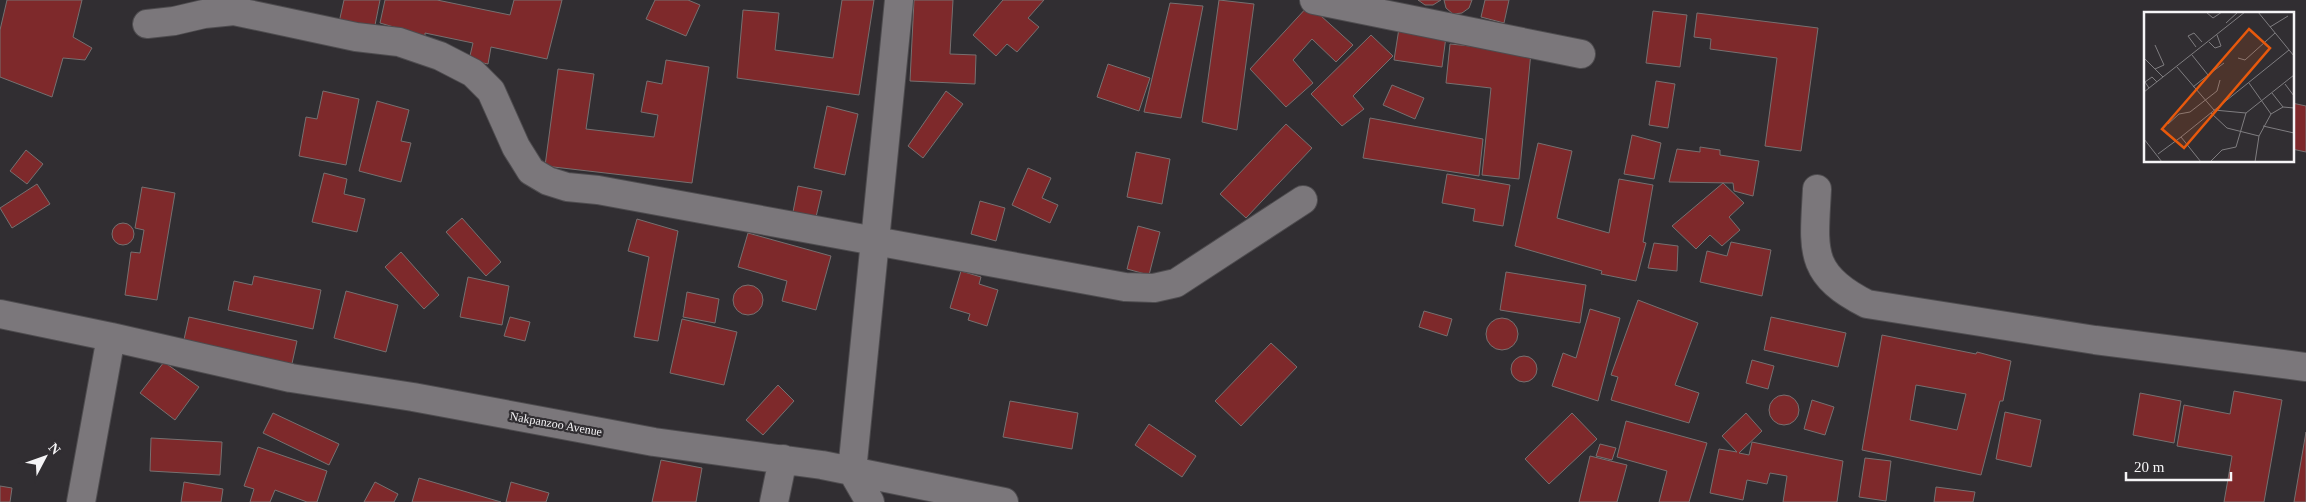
<svg xmlns="http://www.w3.org/2000/svg" width="2306" height="502" font-family="'Times New Roman',serif">
	<style>
		.building { fill: #7e292b; stroke: #767070; fill-rule: evenodd }
		.lines { fill: none; stroke-linecap: round; stroke-linejoin: round }
		.street-casing { stroke: #4e4c4f; stroke-width: 30 }
		.street { stroke: #7b777b; stroke-width: 28 }
		.labels { text-anchor: middle; dominant-baseline: central; stroke-width: 4.5; stroke-linejoin: round; paint-order: stroke }
		.street-label { font-size: 12px; fill: #f5f4f6; stroke: #312e32 }
		.inset-road { fill: none; stroke: #7f7d80; stroke-width: 1 }
		.view { fill: #e8590c; fill-opacity: 0.15; stroke: #e8590c; stroke-width: 2.5 }
		.inset-edge { fill: none; stroke: #f5f4f6; stroke-width: 2.5 }
	</style>
	<rect width="100%" height="100%" fill="#312e32"/>
	<path class="building" d="M 7,0 L 82,0 L 73,37 L 92,48 L 85,60 L 63,58 L 52,97 L 0,77 L 0,30 Z
		M 344,0 L 380,0 L 373,35 L 338,27 Z
		M 385,0 L 437,0 L 510,15 L 514,0 L 562,0 L 547,59 L 491,47 L 488,64 L 469,60 L 473,43 L 425,33 L 425,36 L 380,23 Z
		M 655,0 L 688,0 L 700,5 L 686,36 L 646,19 Z
		M 842,0 L 874,0 L 859,95 L 737,78 L 743,10 L 779,13 L 775,50 L 833,58 Z
		M 914,0 L 953,0 L 950,54 L 976,55 L 975,84 L 910,81 Z
		M 1003,0 L 1044,0 L 1028,18 L 1039,27 L 1017,52 L 1007,44 L 996,56 L 973,35 Z
		M 1219,0 L 1254,4 L 1237,130 L 1202,122 Z
		M 1418,0 L 1441,0 L 1433,5 L 1425,5 Z
		M 1444,0 L 1472,0 L 1469,8 L 1462,13 L 1453,14 L 1446,8 Z
		M 1485,0 L 1509,0 L 1504,23 L 1481,17 Z
		M 1170,3 L 1203,6 L 1181,118 L 1144,112 Z
		M 1309,5 L 1353,45 L 1336,62 L 1312,39 L 1293,60 L 1313,83 L 1286,107 L 1250,69 Z
		M 1653,11 L 1687,15 L 1680,67 L 1646,63 Z
		M 1697,13 L 1818,28 L 1801,151 L 1765,146 L 1777,58 L 1710,49 L 1711,39 L 1694,37 Z
		M 1400,22 L 1447,29 L 1442,67 L 1394,60 Z
		M 1371,35 L 1393,56 L 1353,96 L 1364,109 L 1342,126 L 1311,94 Z
		M 1450,44 L 1531,52 L 1519,179 L 1482,175 L 1491,88 L 1446,83 Z
		M 666,60 L 709,67 L 692,183 L 545,166 L 558,69 L 594,74 L 586,129 L 654,137 L 658,115 L 641,112 L 647,81 L 662,84 Z
		M 1108,64 L 1150,78 L 1139,111 L 1097,97 Z
		M 1656,81 L 1675,84 L 1668,128 L 1649,125 Z
		M 1392,85 L 1424,98 L 1415,119 L 1383,105 Z
		M 323,91 L 359,99 L 346,165 L 299,156 L 306,117 L 317,119 Z
		M 946,91 L 963,104 L 923,158 L 908,146 Z
		M 377,101 L 409,110 L 401,141 L 411,143 L 401,182 L 359,171 Z
		M 2292,103 L 2306,106 L 2306,152 L 2292,149 Z
		M 827,106 L 858,114 L 845,175 L 814,168 Z
		M 1370,118 L 1483,139 L 1479,176 L 1363,158 Z
		M 1286,124 L 1312,148 L 1246,218 L 1220,194 Z
		M 1632,135 L 1661,143 L 1654,179 L 1624,174 Z
		M 1538,143 L 1572,151 L 1557,218 L 1609,233 L 1619,179 L 1653,185 L 1643,242 L 1646,243 L 1636,281 L 1601,274 L 1602,271 L 1515,246 Z
		M 1700,147 L 1720,150 L 1720,155 L 1759,161 L 1753,196 L 1734,191 L 1733,183 L 1669,182 L 1677,149 L 1700,152 Z
		M 26,150 L 43,164 L 27,184 L 10,171 Z
		M 1136,152 L 1170,159 L 1162,204 L 1127,197 Z
		M 1028,168 L 1051,178 L 1042,198 L 1058,205 L 1050,223 L 1012,205 Z
		M 324,173 L 347,179 L 344,194 L 365,199 L 357,232 L 312,222 Z
		M 1447,174 L 1510,185 L 1503,226 L 1473,221 L 1475,209 L 1442,203 Z
		M 1723,183 L 1744,203 L 1729,217 L 1740,230 L 1722,246 L 1710,235 L 1696,249 L 1672,226 Z
		M 37,184 L 50,204 L 12,228 L 0,208 Z
		M 798,186 L 822,191 L 816,217 L 793,212 Z
		M 142,187 L 175,193 L 157,300 L 125,295 L 131,252 L 140,253 L 144,230 L 135,228 Z
		M 980,201 L 1005,208 L 996,241 L 971,234 Z
		M 462,218 L 501,262 L 486,276 L 446,232 Z
		M 637,219 L 678,231 L 658,341 L 634,337 L 649,257 L 628,251 Z
		M112 234a11 11 0 1 1 22 0a11 11 0 1 1-22 0Z
		M 1138,226 L 1160,232 L 1149,275 L 1127,269 Z
		M 748,233 L 831,256 L 816,310 L 782,301 L 787,281 L 738,267 Z
		M 1731,242 L 1771,250 L 1762,296 L 1700,282 L 1707,251 L 1727,256 Z
		M 1654,243 L 1678,246 L 1677,271 L 1648,268 Z
		M 401,252 L 439,295 L 424,309 L 385,267 Z
		M 961,271 L 981,277 L 979,284 L 998,290 L 987,326 L 968,320 L 970,314 L 950,308 Z
		M 1506,272 L 1586,285 L 1580,323 L 1500,310 Z
		M 254,276 L 321,290 L 313,329 L 228,310 L 234,281 L 252,285 Z
		M 468,277 L 509,286 L 502,325 L 460,317 Z
		M733 300a15 15 0 1 1 30 0a15 15 0 1 1-30 0Z
		M 346,291 L 398,305 L 386,352 L 334,338 Z
		M 687,292 L 719,299 L 715,323 L 683,317 Z
		M 1638,300 L 1698,323 L 1675,385 L 1699,393 L 1689,423 L 1611,400 L 1618,377 L 1611,375 Z
		M 1590,309 L 1620,318 L 1598,401 L 1552,386 L 1563,353 L 1576,358 Z
		M 1424,311 L 1452,319 L 1447,336 L 1419,327 Z
		M 189,317 L 297,341 L 289,377 L 181,353 Z
		M 510,317 L 530,322 L 525,341 L 504,336 Z
		M 1771,317 L 1846,333 L 1838,367 L 1764,350 Z
		M1486 334a16 16 0 1 1 32 0a16 16 0 1 1-32 0Z
		M 682,319 L 737,332 L 724,385 L 670,373 Z
		M 1882,335 L 1976,354 L 1977,352 L 2011,361 L 2003,401 L 2000,401 L 1981,475 L 1862,450 ZM 1916,385 L 1966,394 L 1957,430 L 1910,420 Z
		M 1271,343 L 1297,367 L 1241,426 L 1215,401 Z
		M1511 369a13 13 0 1 1 26 0a13 13 0 1 1-26 0Z
		M 1752,360 L 1774,366 L 1768,389 L 1746,383 Z
		M 164,362 L 199,387 L 175,420 L 140,393 Z
		M 778,385 L 794,401 L 763,435 L 746,420 Z
		M 2234,391 L 2282,400 L 2264,502 L 2224,502 L 2232,456 L 2177,446 L 2184,405 L 2230,414 Z
		M 2140,393 L 2181,401 L 2174,443 L 2133,435 Z
		M1769 410a15 15 0 1 1 30 0a15 15 0 1 1-30 0Z
		M 1812,400 L 1834,407 L 1825,435 L 1804,429 Z
		M 1010,401 L 1078,413 L 1072,449 L 1003,437 Z
		M 2005,412 L 2041,420 L 2031,467 L 1996,459 Z
		M 273,413 L 339,444 L 329,465 L 263,433 Z
		M 1572,413 L 1597,439 L 1549,484 L 1525,459 Z
		M 1746,413 L 1762,431 L 1739,453 L 1749,455 L 1752,442 L 1843,461 L 1837,502 L 1783,502 L 1787,476 L 1770,473 L 1767,484 L 1747,480 L 1743,500 L 1710,493 L 1719,449 L 1737,452 L 1722,436 Z
		M 1626,421 L 1707,443 L 1689,502 L 1659,502 L 1667,471 L 1617,457 Z
		M 1149,424 L 1196,456 L 1182,477 L 1135,445 Z
		M 2306,432 L 2306,502 L 2294,502 Z
		M 151,438 L 222,442 L 220,475 L 150,471 Z
		M 1600,444 L 1616,448 L 1612,460 L 1596,456 Z
		M 258,447 L 327,471 L 317,502 L 307,502 L 275,490 L 270,502 L 250,502 L 254,489 L 244,486 Z
		M 1590,456 L 1627,465 L 1617,502 L 1579,502 Z
		M 1865,458 L 1891,461 L 1886,501 L 1859,497 Z
		M 661,460 L 702,468 L 696,502 L 652,502 Z
		M 419,478 L 501,502 L 412,502 Z
		M 184,482 L 223,489 L 221,502 L 181,502 Z
		M 375,482 L 398,494 L 394,502 L 364,502 Z
		M 511,482 L 549,493 L 546,502 L 506,502 Z
		M 0,486 L 12,488 L 10,502 L 0,502 Z
		M 1936,487 L 1975,492 L 1973,502 L 1934,502 Z"/>
	<g class="lines">
		<defs>
			<path id="street" d="M 1314,0 L 1581,54
				M 147,24 L 174,21 L 204,14 L 234,11 L 356,37 L 399,42 L 440,56 L 473,73 L 491,91 L 516,147 L 531,171 L 548,181 L 567,187 L 598,190 L 1125,287 L 1154,288 L 1176,283 L 1303,200
				M 1817,189 C 1814,249 1807,274 1867,304 L 2095,340 L 2306,367
				M 0,314 L 111,337 L 81,502
				M 111,337 L 291,378 L 413,397 L 654,442 L 822,465 L 1004,502
				M 774,502 L 783,459
				M 870,502 L 852,471 L 899,0"/>
		</defs>
		<use href="#street" class="street-casing"/>
		<use href="#street" class="street"/>
	</g>
	<g class="labels">
		<g class="street-label">
			<text transform="translate(556 424) rotate(10)">Nakpanzoo Avenue</text>
		</g>
	</g>
	<g transform="translate(2144 12)">
		<rect width="150" height="150" fill="#312e32"/>
		<path class="inset-road" d="M 62,0 L 69,6 L 78,0M 114,0 L 150,44M 82,11 L 94,0M 126,15 L 144,4M 65,30 L 71,36 L 77,34 L 73,23M 52,35 L 44,24 L 50,21 L 58,30M 48,43 L 64,63 L 49,75M 0,46 L 19,65M 94,46 L 101,48 L 131,21M 33,55 L 70,98 L 102,101M 11,57 L 20,53 L 11,33M 64,63 L 80,51M 105,71 L 127,102M 141,72 L 150,84M 5,76 L 1,70 L 8,65 L 13,70M 0,80 L 101,0M 128,81 L 139,95M 67,101 L 83,116 L 115,124M 24,112 L 35,102 L 46,100 L 73,79 L 76,68M 119,114 L 150,121M 37,125 L 145,38M 0,127 L 18,150M 14,142 L 37,125 L 57,150M 66,150 L 78,138 L 92,135 L 102,101 L 150,63M 111,150 L 115,124 L 127,102 L 139,95 L 150,96"/>
		<path class="view" d="M 105,17 L 126,36 L 40,136 L 18,117 Z"/>
		<rect width="150" height="150" class="inset-edge"/>
	</g>
	<g transform="translate(45 457) rotate(49)" stroke="#312e32" stroke-width="4" paint-order="stroke">
	<path d="M0-4L9 19L0 12L-9 19Z" fill="#f5f4f6"/>
	<text y="-8" font-size="14" font-weight="bold" text-anchor="middle" fill="#f5f4f6">N</text>
	</g>
	<path d="M2126 472v8h105v-8" fill="none" stroke="#f5f4f6" stroke-width="2.5"/>
	<text x="2134" y="472" font-size="15" fill="#f5f4f6" stroke="#312e32" stroke-width="4" paint-order="stroke">20 m</text>
</svg>
